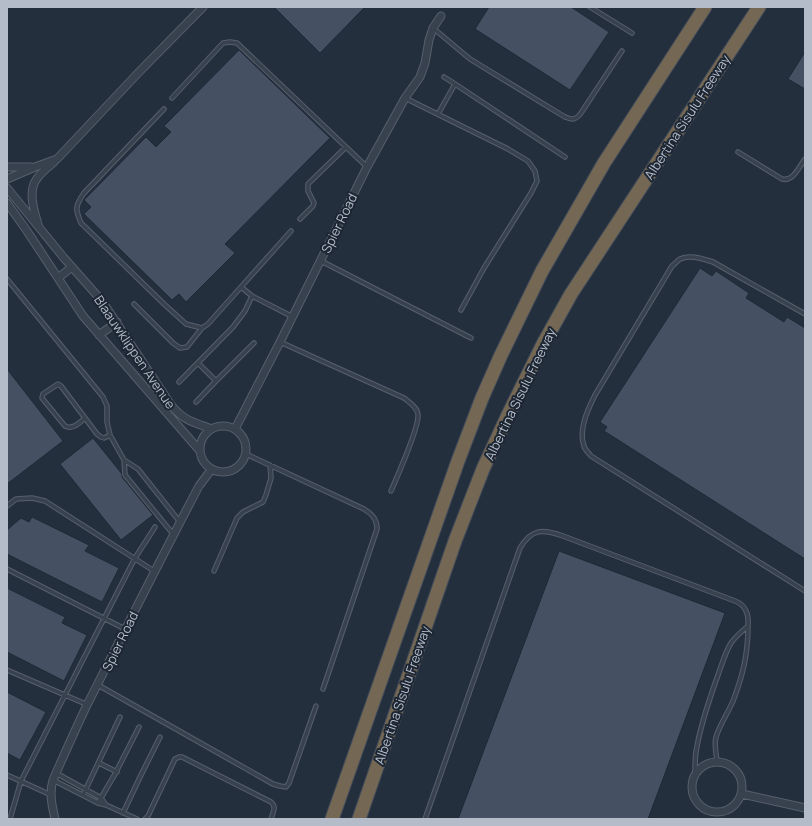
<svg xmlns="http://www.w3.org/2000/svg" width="812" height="826" font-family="Manrope,sans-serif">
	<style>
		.building { fill: #455162; stroke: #1f2835 }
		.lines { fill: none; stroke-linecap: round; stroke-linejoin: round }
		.service-casing { stroke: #565f6c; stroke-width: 5.5 }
		.minor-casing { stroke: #565f6c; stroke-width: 9 }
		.motorway-casing { stroke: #434c59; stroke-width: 15 }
		.service { stroke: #38414e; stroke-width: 3.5 }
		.minor { stroke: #38414e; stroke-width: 7 }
		.motorway { stroke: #746855; stroke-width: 13 }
		.labels { text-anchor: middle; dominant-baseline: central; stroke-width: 4; stroke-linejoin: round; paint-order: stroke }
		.street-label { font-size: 13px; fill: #b4bcc9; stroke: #1d2633 }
	</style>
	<rect width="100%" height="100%" fill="#242f3e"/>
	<path class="building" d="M 274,7 L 365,7 L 320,53 Z
		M 489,7 L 571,7 L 609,32 L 570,90 L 475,29 Z
		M 239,50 L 330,138 L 225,244 L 235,253 L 186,302 L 179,294 L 172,300 L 84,214 L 91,207 L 84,200 L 146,137 L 156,147 L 171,132 L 164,126 Z
		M 805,52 L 805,89 L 788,79 Z
		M 700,268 L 712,276 L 716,271 L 749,293 L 746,298 L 784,322 L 787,317 L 805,328 L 805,559 L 604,431 L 607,427 L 600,422 Z
		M 7,369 L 63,441 L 7,484 Z
		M 93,438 L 122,474 L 122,477 L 153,515 L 121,540 L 60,464 Z
		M 32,517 L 89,545 L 85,551 L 119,568 L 102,602 L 7,554 L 7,530 L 21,518 L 29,522 Z
		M 559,551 L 725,613 L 648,819 L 458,819 Z
		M 7,588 L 65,617 L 62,623 L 87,635 L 64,681 L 7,652 Z
		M 7,692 L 46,712 L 20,760 L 7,753 Z"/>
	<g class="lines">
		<defs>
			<path id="service" d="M 590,7 L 632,33
				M 433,28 L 470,59 L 565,117 C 572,120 576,120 581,113 L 622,51
				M 444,77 L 455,84
				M 172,98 L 223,43 L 230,42 L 237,43 L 346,147 L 367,167
				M 405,98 L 508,149 L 528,161 L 535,171 L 537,181 L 531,193 L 484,268 L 461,310
				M 164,109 L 84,193 C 75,206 75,209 81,223 L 164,304 L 186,324 L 202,328 L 208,324 L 241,287 L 252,296 L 293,317
				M 438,114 L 455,84 L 565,157
				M 738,152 L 782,179 C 793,182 799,167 805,159
				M 300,219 L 313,206 L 314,203 L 308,191 L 308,184 L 346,147
				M 321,261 L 471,338
				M 7,279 L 103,397 L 107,406 L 107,422 L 110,435 L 124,460 L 125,475 L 173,534
				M 241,287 L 291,231
				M 134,304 L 173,343 L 180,348 L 187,347 L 202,328
				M 805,314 L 713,262 C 703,259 690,254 680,259 C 677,261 675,264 672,266 L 595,395 C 588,409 578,430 584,446 C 585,450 589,453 591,456 L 805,591
				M 280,342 L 404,398 C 409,402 417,407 418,414 C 420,426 397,477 391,491
				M 216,381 L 254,343
				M 179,382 L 233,327 L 245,311 L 252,296
				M 196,402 L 216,381 L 198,363
				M 85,418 C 79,423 73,430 65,426 L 46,403 L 42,398 L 43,394 L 58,384 L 61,386 L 97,434 L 101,437 L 104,438 L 110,435
				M 246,454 L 364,509 C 372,514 377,519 377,529 L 323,689
				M 124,460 L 138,469 L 180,522
				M 7,506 L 16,499 L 32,498 L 45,501 L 154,571
				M 7,569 L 125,629
				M 214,571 L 237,518 L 243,512 L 263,502 L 266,495 L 271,478 L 270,465
				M 7,670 L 88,705
				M 98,685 L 273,784 L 280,786 L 286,787 L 289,783 L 316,706
				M 99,763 L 117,772
				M 56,773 L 101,798 L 106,805
				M 695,774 C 695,767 695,759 696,752 C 700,726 709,700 718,675 C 722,664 725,653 731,643 C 736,636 742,631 748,626
				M 7,775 L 51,795
				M 53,780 L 98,803 L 106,805 L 137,819
				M 83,795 L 120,717
				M 98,803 L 115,774 L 139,727
				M 123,813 L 141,775 L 160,737
				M 10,819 L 21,781 L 135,558 L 155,527
				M 145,819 L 148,816 L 175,759 L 179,757 L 182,757 L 271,802 C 277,807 273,812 271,819
				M 425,819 L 520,548 C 532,528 543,529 563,536 L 735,601 C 740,603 744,606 746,611 C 749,616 748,620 748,626 C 748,654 743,675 733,701 C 728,713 720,724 716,737 C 714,745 716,753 717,761"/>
			<path id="minor" d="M 7,167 L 31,167
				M 7,179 L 35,167 L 57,159 L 140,71 L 203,7
				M 7,188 L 64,258 L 102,301 L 171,405 C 184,421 193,422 212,429
				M 7,203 L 27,231 L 83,316 L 200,451
				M 38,224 C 34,211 28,192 36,180 C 40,173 48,167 54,162
				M 58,278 L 72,267
				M 99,335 L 117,322
				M200 449a23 23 0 1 1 46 0a23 23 0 1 1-46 0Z
				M 235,429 L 280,342 L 367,167 L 405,98 L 420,77 L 425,63 L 429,40 L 433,28 L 441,16
				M692 787a25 25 0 1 1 50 0a25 25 0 1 1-50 0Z
				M 742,794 L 805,808
				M 55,819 C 52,806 49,793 53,780 C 64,755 75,730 87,705 C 124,632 161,558 199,486 L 211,470"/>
			<path id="motorway" d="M 332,819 L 458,461 L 482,398 L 501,355 L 542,271 L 604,163 L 705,7
				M 359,819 L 455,541 L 483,469 L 508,415 L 542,346 L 571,294 L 759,7"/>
		</defs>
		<use href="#service" class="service-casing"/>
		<use href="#minor" class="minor-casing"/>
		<use href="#motorway" class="motorway-casing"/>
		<use href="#service" class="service"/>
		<use href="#minor" class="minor"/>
		<use href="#motorway" class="motorway"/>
	</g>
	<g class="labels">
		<g class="street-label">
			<text transform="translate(687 117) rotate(-57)">Albertina Sisulu Freeway</text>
			<text transform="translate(339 223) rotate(-64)">Spier Road</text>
			<text transform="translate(135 352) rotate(56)">Blaauwklippen Avenue</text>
			<text transform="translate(520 394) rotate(-64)">Albertina Sisulu Freeway</text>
			<text transform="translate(120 641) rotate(-64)">Spier Road</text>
			<text transform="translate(402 695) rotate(-71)">Albertina Sisulu Freeway</text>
		</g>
	</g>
	<rect width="812" height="826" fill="none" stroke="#b4bcc9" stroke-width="16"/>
</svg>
